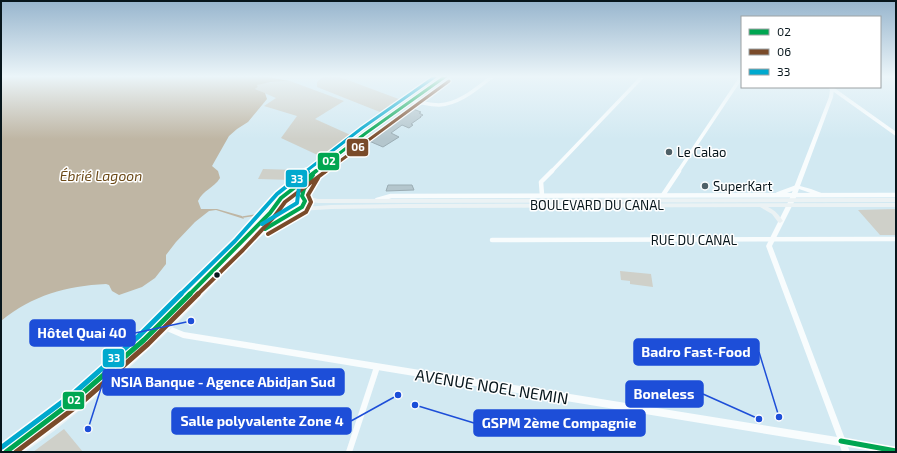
<svg xmlns="http://www.w3.org/2000/svg" width="897" height="453" font-family="'Exo 2',sans-serif">
	<style>
		.green { fill: #cfd0c9 }
		.water { fill: #bfb6a4 }
		.lines { fill: none; stroke-linecap: round; stroke-linejoin: round }
		.stream { stroke: #bfb6a4; stroke-width: 1.5 }
		.building { fill: #b4c6cd; stroke: #9badb4 }
		.minor-far2 { stroke: #f8fcfd; stroke-width: 3.5 }
		.minor-far1 { stroke: #f8fcfd; stroke-width: 4.5 }
		.minor { stroke: #f8fcfd; stroke-width: 6 }
		.tertiary { fill: #f8fcfd; fill-rule: evenodd }
		.secondary { fill: #ebf2f4; fill-rule: evenodd }
		.bus-1-far2-casing { stroke: #fff; stroke-width: 5.5 }
		.bus-1-far1-casing { stroke: #fff; stroke-width: 7 }
		.bus-1-casing { stroke: #fff; stroke-width: 8 }
		.bus-2-far2-casing { stroke: #fff; stroke-width: 5.5 }
		.bus-2-far1-casing { stroke: #fff; stroke-width: 7 }
		.bus-2-casing { stroke: #fff; stroke-width: 8 }
		.bus-3-far2-casing { stroke: #fff; stroke-width: 5.5 }
		.bus-3-far1-casing { stroke: #fff; stroke-width: 7 }
		.bus-3-casing { stroke: #fff; stroke-width: 8 }
		.bus-1-far2 { stroke: #00a651; stroke-width: 3 }
		.bus-1-far1 { stroke: #00a651; stroke-width: 4 }
		.bus-1 { stroke: #00a651; stroke-width: 5 }
		.bus-2-far2 { stroke: #7a4b2a; stroke-width: 3 }
		.bus-2-far1 { stroke: #7a4b2a; stroke-width: 4 }
		.bus-2 { stroke: #7a4b2a; stroke-width: 5 }
		.bus-3-far2 { stroke: #00a9ce; stroke-width: 3 }
		.bus-3-far1 { stroke: #00a9ce; stroke-width: 4 }
		.bus-3 { stroke: #00a9ce; stroke-width: 5 }
		.poi-dot { fill: #4e6067; stroke: #fff; stroke-width: 1.5 }
		.bus-dot { fill: #07161c; stroke: #fff; stroke-width: 1.5 }
		.labels { text-anchor: middle; dominant-baseline: central; stroke-width: 3; stroke-linejoin: round; paint-order: stroke }
		.poi-label { font-size: 13px; fill: #07161c; stroke: #fff; text-anchor: start }
		.street-label { font-size: 13px; fill: #07161c; stroke: #fff }
		.water-label { font-size: 14px; font-style: italic; fill: #6c4a18; stroke: #fff }
		.near-street-label { font-size: 16px; fill: #07161c; stroke: #fff }
		.leader { fill: none; stroke: #1d4ed8; stroke-width: 1.5 }
		.callout-dot { fill: #1d4ed8; stroke: #fff; stroke-width: 1.5 }
		.callout { fill: #1d4ed8; stroke: #1d4ed8; stroke-width: 1.5 }
		.callout-label { font-size: 14px; text-anchor: middle; font-weight: bold; fill: #fff }
		.line-badge { stroke: #fff; stroke-width: 1.5 }
		.badge-label { font-size: 11px; text-anchor: middle; font-weight: bold; fill: #fff }
	</style>
	<rect width="100%" height="100%" fill="#d2e9f2"/>
	<path class="green" d="M 324,76 L 337,76 L 404,101 L 385,114 L 317,87 L 317,82 Z
		M 290,81 L 344,101 L 315,119 L 355,137 L 324,158 L 281,138 L 297,116 L 264,106 L 276,98 L 255,89 L 258,87 L 257,85 L 261,83 Z
		M 263,169 L 298,170 L 303,173 L 293,180 L 258,179 Z
		M 896,209 L 896,235 L 880,235 L 858,210 Z
		M 620,271 L 651,274 L 653,287 L 630,284 L 630,281 L 621,280 Z
		M 64,429 L 83,452 L 33,452 Z"/>
	<path class="water" d="M 1,76 L 261,76 L 290,81 L 271,82 L 257,85 L 258,87 L 255,89 L 265,93 L 267,99 L 248,122 L 237,129 L 229,136 L 212,166 L 218,171 L 220,178 C 214,188 203,190 198,201 L 201,209 L 217,209 L 242,216 L 244,219 L 216,210 L 209,211 L 195,222 L 176,242 L 166,255 L 166,264 L 155,278 L 142,287 L 119,295 L 112,291 L 109,285 L 106,284 C 66,286 33,295 1,321 Z"/>
	<g class="lines">
		<path class="stream" d="M 243,217 L 256,215"/>
	</g>
	<path class="building" d="M 413,109 L 421,112 L 419,113 L 423,115 L 420,117 L 421,117 L 411,124 L 413,125 L 409,128 L 402,125 L 391,133 L 399,137 L 383,147 L 369,141 Z
		M 388,185 L 412,185 L 414,190 L 386,191 Z"/>
	<g class="lines">
		<path class="minor-far2" d="M 830,87 L 896,134
			M 411,101 C 420,102 430,105 439,105 C 460,104 477,88 493,76
			M 551,172 L 643,76
			M 678,172 L 742,76"/>
		<path class="minor-far1" d="M 778,194 L 797,187
			M 542,195 L 541,182 L 552,171
			M 663,195 L 679,171
			M 377,200 L 391,196 L 896,195
			M 492,240 L 896,239"/>
		<path class="minor" d="M 349,452 L 377,367"/>
		<path class="tertiary" d="M 828,87 L 832,87 L 834,90 L 833,97 L 800,186 L 811,189 L 824,194 L 825,195 L 822,197 L 799,189 L 795,200 L 772,246 L 845,439 L 896,447 L 896,452 L 878,452 L 848,447 L 850,452 L 842,452 L 840,446 L 183,338 L 162,329 L 161,327 L 162,325 L 164,324 L 184,332 L 837,437 L 766,246 L 789,200 L 829,97 L 830,90 Z"/>
		<path class="secondary" d="M 444,76 L 448,76 L 368,134 L 313,177 L 314,178 L 307,189 L 305,196 L 318,199 L 896,198 L 896,202 L 318,203 L 308,201 L 304,207 L 331,205 L 405,204 L 896,203 L 896,207 L 768,207 C 776,211 778,214 783,221 L 780,223 L 778,222 L 772,214 L 760,207 L 405,208 L 331,209 L 299,211 L 293,213 L 270,229 L 257,240 L 174,326 L 116,380 L 85,406 L 54,431 L 25,452 L 2,452 L 3,449 C 81,393 151,332 219,263 C 236,245 254,228 269,210 C 273,206 275,202 278,198 L 364,132 ZM 305,183 L 301,189 L 300,193 L 293,192 ZM 294,196 L 300,197 L 302,201 C 297,209 291,211 282,209 L 279,204 C 283,199 288,196 294,196 ZM 276,209 L 278,211 L 285,213 C 274,220 263,227 253,236 C 238,250 225,266 210,280 C 185,307 159,332 131,357 L 181,310 L 207,283 Z"/>
		<defs>
			<path id="bus-1-far2" d="M 315,172 L 366,133 L 446,76"/>
			<path id="bus-1-far1" d="M 265,229 L 302,207 L 305,201 L 302,196 L 304,189 L 313,175
				M 189,295 L 270,213 L 281,198 L 316,171"/>
			<path id="bus-1" d="M 841,441 L 896,451
				M 6,452 L 77,398 L 144,340 L 190,294"/>
			<path id="bus-2-far2" d="M 325,172 L 449,81"/>
			<path id="bus-2-far1" d="M 268,234 L 306,212 L 311,202 L 308,195 L 318,178
				M 197,295 L 243,250 L 274,217 L 285,202 L 326,171"/>
			<path id="bus-2" d="M 16,452 L 81,403 L 148,344 L 198,294"/>
			<path id="bus-3-far2" d="M 305,172 L 362,128 L 436,76"/>
			<path id="bus-3-far1" d="M 262,224 L 297,203 L 299,187 L 308,172
				M 180,295 L 235,241 L 277,194 L 306,171"/>
			<path id="bus-3" d="M 2,447 L 73,394 L 140,335 L 181,294"/>
		</defs>
		<use href="#bus-1-far2" class="bus-1-far2-casing"/>
		<use href="#bus-1-far1" class="bus-1-far1-casing"/>
		<use href="#bus-1" class="bus-1-casing"/>
		<use href="#bus-2-far2" class="bus-2-far2-casing"/>
		<use href="#bus-2-far1" class="bus-2-far1-casing"/>
		<use href="#bus-2" class="bus-2-casing"/>
		<use href="#bus-3-far2" class="bus-3-far2-casing"/>
		<use href="#bus-3-far1" class="bus-3-far1-casing"/>
		<use href="#bus-3" class="bus-3-casing"/>
		<use href="#bus-1-far2" class="bus-1-far2"/>
		<use href="#bus-1-far1" class="bus-1-far1"/>
		<use href="#bus-1" class="bus-1"/>
		<use href="#bus-2-far2" class="bus-2-far2"/>
		<use href="#bus-2-far1" class="bus-2-far1"/>
		<use href="#bus-2" class="bus-2"/>
		<use href="#bus-3-far2" class="bus-3-far2"/>
		<use href="#bus-3-far1" class="bus-3-far1"/>
		<use href="#bus-3" class="bus-3"/>
	</g>
	<linearGradient id="sky" x2="0" y2="1"><stop stop-color="#97b5cd"/><stop offset="0.55" stop-color="#ebf5f9"/><stop offset="1" stop-color="#ebf5f9" stop-opacity="0"/></linearGradient>
	<rect width="897" height="139" fill="url(#sky)"/>
	<g class="poi-dot">
		<circle cx="669" cy="152" r="4"/>
		<circle cx="705" cy="186" r="4"/>
	</g>
	<circle class="bus-dot" cx="217" cy="275" r="3.5"/>
	<g class="labels">
		<g class="poi-label">
			<text x="677" y="152">Le Calao</text>
			<text x="713" y="186">SuperKart</text>
		</g>
		<g class="street-label">
			<text x="597" y="205">BOULEVARD DU CANAL</text>
			<text x="694" y="240">RUE DU CANAL</text>
		</g>
		<g class="water-label">
			<text x="101" y="175">Ébrié Lagoon</text>
		</g>
		<g class="near-street-label">
			<text transform="translate(492 386) rotate(9)">AVENUE NOEL NEMIN</text>
		</g>
	</g>
	<path class="leader" d="M191 321L135 333M779 417L759 352M88 429L103 382M759 419L703 394M398 395L351 421M415 405L474 423"/>
	<g class="callout-dot">
		<circle cx="191" cy="321" r="4"/>
		<circle cx="779" cy="417" r="4"/>
		<circle cx="88" cy="429" r="4"/>
		<circle cx="759" cy="419" r="4"/>
		<circle cx="398" cy="395" r="4"/>
		<circle cx="415" cy="405" r="4"/>
	</g>
	<g class="callout">
		<rect x="30" y="320" width="105" height="26" rx="4"/>
		<rect x="634" y="339" width="125" height="26" rx="4"/>
		<rect x="103" y="369" width="241" height="26" rx="4"/>
		<rect x="626" y="381" width="77" height="26" rx="4"/>
		<rect x="172" y="408" width="179" height="26" rx="4"/>
		<rect x="474" y="410" width="171" height="26" rx="4"/>
	</g>
	<g class="callout-label">
		<text x="82" y="338">Hôtel Quai 40</text>
		<text x="696" y="357">Badro Fast-Food</text>
		<text x="223" y="387">NSIA Banque - Agence Abidjan Sud</text>
		<text x="664" y="399">Boneless</text>
		<text x="262" y="426">Salle polyvalente Zone 4</text>
		<text x="559" y="428">GSPM 2ème Compagnie</text>
	</g>
	<g class="line-badge">
		<rect x="346" y="138" width="23" height="19" rx="4" fill="#7a4b2a"/>
		<rect x="317" y="152" width="23" height="19" rx="4" fill="#00a651"/>
		<rect x="285" y="169" width="23" height="19" rx="4" fill="#00a9ce"/>
		<rect x="102" y="348" width="23" height="20" rx="4" fill="#00a9ce"/>
		<rect x="62" y="391" width="23" height="19" rx="4" fill="#00a651"/>
	</g>
	<g class="badge-label">
		<text x="358" y="151">06</text>
		<text x="329" y="165">02</text>
		<text x="297" y="183">33</text>
		<text x="114" y="362">33</text>
		<text x="74" y="404">02</text>
	</g>
	<rect width="897" height="453" fill="none" stroke="#07161c" stroke-width="4"/>
	<rect x="741" y="16" width="140" height="72" fill="#ffffff" stroke="#9ca2a4"/>
	<rect x="749" y="29" width="20" height="6" fill="#00a651" stroke="#9ca2a4"/>
	<text x="777" y="36" font-size="12" fill="#07161c">02</text>
	<rect x="749" y="49" width="20" height="6" fill="#7a4b2a" stroke="#9ca2a4"/>
	<text x="777" y="56" font-size="12" fill="#07161c">06</text>
	<rect x="749" y="69" width="20" height="6" fill="#00a9ce" stroke="#9ca2a4"/>
	<text x="777" y="76" font-size="12" fill="#07161c">33</text>
</svg>
